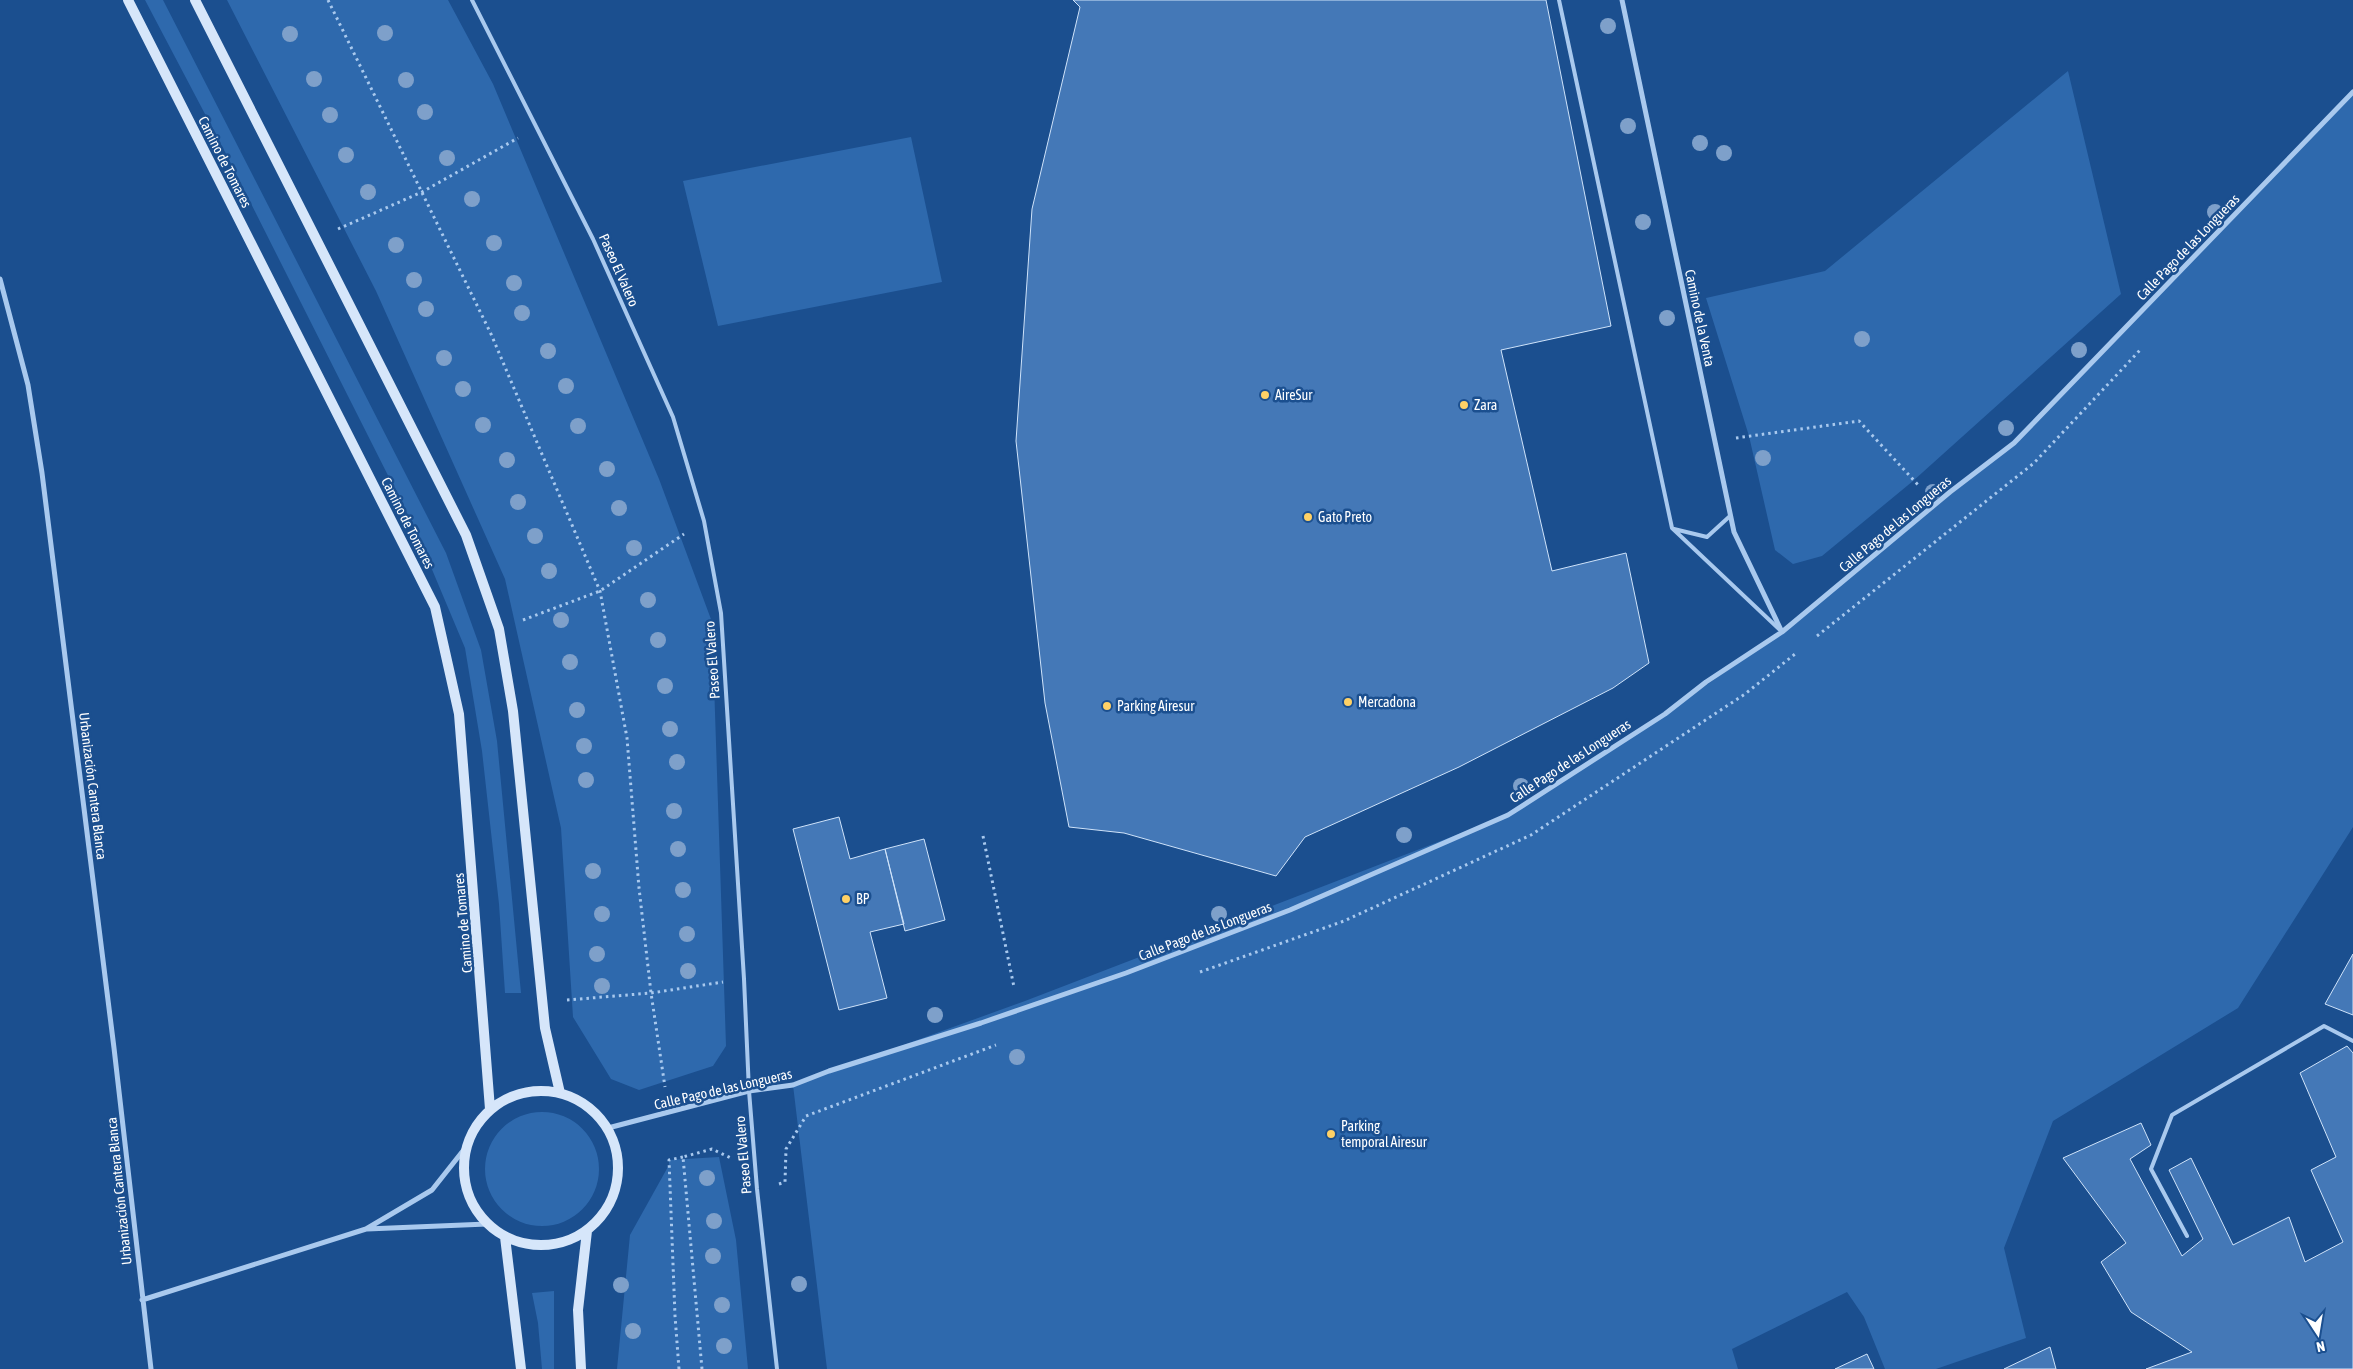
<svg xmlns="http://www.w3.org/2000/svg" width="2353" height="1369" font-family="'Asap Condensed',sans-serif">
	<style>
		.green { fill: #2e69ad }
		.building { fill: #4478b7; stroke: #cfe3fa }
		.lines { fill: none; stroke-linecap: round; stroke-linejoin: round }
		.path { stroke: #a9c9ee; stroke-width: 3; stroke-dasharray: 2.5 4; stroke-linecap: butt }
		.lane { stroke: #a9c9ee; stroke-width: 4 }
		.street { stroke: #a9c9ee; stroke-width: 5 }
		.secondary { stroke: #d6e6fa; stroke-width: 10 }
		.tree { fill: #7ea0ca }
		.poi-dot { fill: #ffd166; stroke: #1b4f8f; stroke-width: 2 }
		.labels { text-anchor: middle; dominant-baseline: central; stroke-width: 5; stroke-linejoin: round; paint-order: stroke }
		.street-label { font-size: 14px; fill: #fff; stroke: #1b4f8f }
		.poi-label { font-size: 14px; fill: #fff; stroke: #1b4f8f; text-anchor: start }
	</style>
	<rect width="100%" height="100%" fill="#1b4f8f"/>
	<path class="green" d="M 145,0 L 163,0 L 446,553 L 481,650 L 497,741 L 521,993 L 505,993 L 499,904 L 482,751 L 465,648 L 415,529 L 225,152 Z
		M 227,0 L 448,0 L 493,84 L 659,479 L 712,622 L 726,1046 L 713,1066 L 639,1090 L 611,1079 L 573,1017 L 561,828 L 505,579 L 376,291 Z
		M 2068,71 L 2121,294 L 1913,481 L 1822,556 L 1793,564 L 1775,550 L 1749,436 L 1706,298 L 1825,271 Z
		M 2353,92 L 2353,827 L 2238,1008 L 2053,1121 L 2004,1248 L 2026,1338 L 1936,1369 L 1885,1369 L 1864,1317 L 1847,1292 L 1732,1349 L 1738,1369 L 827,1369 L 793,1085 L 1025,1001 L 1508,815 L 1665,714 L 1782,632 L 2014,443 Z
		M 911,137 L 942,282 L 718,326 L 683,181 Z
		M485 1169a57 57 0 1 1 114 0a57 57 0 1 1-114 0Z
		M 719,1157 L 736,1240 L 748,1369 L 617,1369 L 630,1235 L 669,1165 L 669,1160 Z
		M 554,1291 L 554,1369 L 542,1369 L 538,1323 L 532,1293 Z"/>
	<path class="building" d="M 1073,0 L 1546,0 L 1611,326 L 1501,350 L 1552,571 L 1626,553 L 1649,663 L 1613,688 L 1459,767 L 1305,837 L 1276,876 L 1124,833 L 1069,827 L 1045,703 L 1016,441 L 1032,209 L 1080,7 Z
		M 839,817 L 850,859 L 885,849 L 904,924 L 870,932 L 887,998 L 839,1010 L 793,829 Z
		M 924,839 L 945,920 L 905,931 L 885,849 Z
		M 2353,954 L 2353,1015 L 2325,1004 Z
		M 2347,1046 L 2353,1053 L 2353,1369 L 2146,1369 L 2192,1352 L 2131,1312 L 2101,1262 L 2126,1243 L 2063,1158 L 2141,1123 L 2151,1145 L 2130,1159 L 2182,1256 L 2203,1239 L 2169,1170 L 2191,1158 L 2233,1245 L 2289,1217 L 2305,1262 L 2343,1242 L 2311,1170 L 2336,1157 L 2300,1073 Z
		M 2050,1347 L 2056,1369 L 2004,1369 Z
		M 1867,1354 L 1874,1369 L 1835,1369 Z"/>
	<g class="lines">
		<path class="path" d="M 328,0 L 491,334 L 600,591 L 627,738 L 639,888 L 651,993 L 665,1087
			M 338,229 L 422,192 L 518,138
			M 1736,438 L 1859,421 L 1920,487
			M 523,620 L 600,591 L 684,534
			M 1817,636 L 2034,463 L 2141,349
			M 983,836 L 1014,987
			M 1200,972 L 1344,921 L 1531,835 L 1745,694 L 1795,654
			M 567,1000 L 651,993 L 723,982
			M 779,1184 L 785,1182 L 786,1149 L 806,1116 L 996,1045
			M 679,1369 L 675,1316 L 669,1160 L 683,1157
			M 702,1369 L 683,1157 L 712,1149 L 731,1158"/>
		<path class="lane" d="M 472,0 L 593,239 L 673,417 L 704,521 L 721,613 L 744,979 L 749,1091 L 757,1189 L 777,1369
			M 1559,0 L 1672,528 L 1779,629
			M 1674,529 L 1707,537 L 1730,516
			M 2187,1236 L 2151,1169 L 2172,1115 L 2324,1026 L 2353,1041"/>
		<path class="street" d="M 1622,0 L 1734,532 L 1782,632
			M 0,279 L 28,385 L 42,473 L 114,1048 L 151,1369
			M 608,1128 L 749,1091 L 793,1085 L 829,1071 L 981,1023 L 1126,973 L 1290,910 L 1508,815 L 1665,714 L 1706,682 L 1782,632 L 1950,492 L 2014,443 L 2353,92
			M 367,1229 L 487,1224
			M 142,1300 L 366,1229 L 432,1190 L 466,1147"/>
		<path class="secondary" d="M 128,0 L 435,607 L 459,714 L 490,1109
			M 195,0 L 466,535 L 499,629 L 513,711 L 545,1028 L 560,1093
			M464 1168a77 77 0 1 1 154 0a77 77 0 1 1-154 0Z
			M 505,1237 L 521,1369
			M 581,1369 L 578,1310 L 587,1231"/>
	</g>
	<g class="tree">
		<circle cx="1608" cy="26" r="8"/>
		<circle cx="385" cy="33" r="8"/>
		<circle cx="290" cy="34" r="8"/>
		<circle cx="314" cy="79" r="8"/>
		<circle cx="406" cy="80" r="8"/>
		<circle cx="425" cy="112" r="8"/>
		<circle cx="330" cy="115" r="8"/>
		<circle cx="1628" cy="126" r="8"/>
		<circle cx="1700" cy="143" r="8"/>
		<circle cx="1724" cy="153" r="8"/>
		<circle cx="346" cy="155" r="8"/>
		<circle cx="447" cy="158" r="8"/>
		<circle cx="368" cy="192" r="8"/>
		<circle cx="472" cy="199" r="8"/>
		<circle cx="2215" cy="212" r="8"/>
		<circle cx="1643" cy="222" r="8"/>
		<circle cx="494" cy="243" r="8"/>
		<circle cx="396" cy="245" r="8"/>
		<circle cx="414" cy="280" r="8"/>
		<circle cx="514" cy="283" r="8"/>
		<circle cx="426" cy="309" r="8"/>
		<circle cx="522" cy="313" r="8"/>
		<circle cx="1667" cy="318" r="8"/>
		<circle cx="1862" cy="339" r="8"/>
		<circle cx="2079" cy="350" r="8"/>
		<circle cx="548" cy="351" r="8"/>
		<circle cx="444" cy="358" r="8"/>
		<circle cx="566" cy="386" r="8"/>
		<circle cx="463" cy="389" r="8"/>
		<circle cx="483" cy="425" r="8"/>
		<circle cx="578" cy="426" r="8"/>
		<circle cx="2006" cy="428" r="8"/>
		<circle cx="1763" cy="458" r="8"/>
		<circle cx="507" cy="460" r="8"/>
		<circle cx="607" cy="469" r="8"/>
		<circle cx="1933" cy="492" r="8"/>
		<circle cx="518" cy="502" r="8"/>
		<circle cx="619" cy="508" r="8"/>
		<circle cx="535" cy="536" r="8"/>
		<circle cx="634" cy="548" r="8"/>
		<circle cx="549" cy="571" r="8"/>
		<circle cx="648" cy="600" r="8"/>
		<circle cx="561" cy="620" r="8"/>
		<circle cx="658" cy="640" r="8"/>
		<circle cx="570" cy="662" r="8"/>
		<circle cx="665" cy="686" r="8"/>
		<circle cx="577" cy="710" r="8"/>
		<circle cx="670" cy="729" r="8"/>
		<circle cx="584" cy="746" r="8"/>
		<circle cx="677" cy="762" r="8"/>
		<circle cx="586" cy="780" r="8"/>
		<circle cx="1521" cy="786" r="8"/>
		<circle cx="674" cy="811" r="8"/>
		<circle cx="1404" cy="835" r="8"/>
		<circle cx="678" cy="849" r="8"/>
		<circle cx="593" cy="871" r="8"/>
		<circle cx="683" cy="890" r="8"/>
		<circle cx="602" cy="914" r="8"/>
		<circle cx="1219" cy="914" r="8"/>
		<circle cx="687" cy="934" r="8"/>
		<circle cx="597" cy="954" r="8"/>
		<circle cx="688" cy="971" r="8"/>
		<circle cx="602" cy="986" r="8"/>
		<circle cx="935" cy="1015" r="8"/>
		<circle cx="1017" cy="1057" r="8"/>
		<circle cx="707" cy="1178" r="8"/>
		<circle cx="714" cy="1221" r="8"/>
		<circle cx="713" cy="1256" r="8"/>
		<circle cx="799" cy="1284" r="8"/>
		<circle cx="621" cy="1285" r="8"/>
		<circle cx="722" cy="1305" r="8"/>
		<circle cx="633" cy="1331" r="8"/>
		<circle cx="724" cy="1346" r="8"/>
	</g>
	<g class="poi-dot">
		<circle cx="1265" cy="395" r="5"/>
		<circle cx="1464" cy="405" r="5"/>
		<circle cx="1308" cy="517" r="5"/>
		<circle cx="1348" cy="702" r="5"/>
		<circle cx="1107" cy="706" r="5"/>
		<circle cx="846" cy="899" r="5"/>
		<circle cx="1331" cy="1134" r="5"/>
	</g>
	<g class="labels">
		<g class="street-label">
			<text transform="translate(225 162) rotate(63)">Camino de Tomares</text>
			<text transform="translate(2188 247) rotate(-46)">Calle Pago de las Longueras</text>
			<text transform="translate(619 270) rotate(66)">Paseo El Valero</text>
			<text transform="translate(1700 318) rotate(78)">Camino de la Venta</text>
			<text transform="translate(408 523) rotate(63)">Camino de Tomares</text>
			<text transform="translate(1895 524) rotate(-40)">Calle Pago de las Longueras</text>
			<text transform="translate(712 660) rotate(-94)">Paseo El Valero</text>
			<text transform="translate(1570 761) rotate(-33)">Calle Pago de las Longueras</text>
			<text transform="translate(93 786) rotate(83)">Urbanización Cantera Blanca</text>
			<text transform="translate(463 923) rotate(-95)">Camino de Tomares</text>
			<text transform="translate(1205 931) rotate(-21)">Calle Pago de las Longueras</text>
			<text transform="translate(723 1089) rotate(-13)">Calle Pago de las Longueras</text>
			<text transform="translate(743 1155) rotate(-95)">Paseo El Valero</text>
			<text transform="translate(119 1191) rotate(-96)">Urbanización Cantera Blanca</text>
		</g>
		<g class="poi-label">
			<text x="1275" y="395">AireSur</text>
			<text x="1474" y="405">Zara</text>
			<text x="1318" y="517">Gato Preto</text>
			<text x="1358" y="702">Mercadona</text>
			<text x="1117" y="706">Parking Airesur</text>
			<text x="856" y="899">BP</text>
			<text x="1341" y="1126">Parking<tspan x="1341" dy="16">temporal Airesur</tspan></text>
		</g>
	</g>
	<g transform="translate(2318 1334) rotate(168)" stroke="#1b4f8f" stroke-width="4" paint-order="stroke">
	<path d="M0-4L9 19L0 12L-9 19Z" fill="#ffffff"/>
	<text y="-8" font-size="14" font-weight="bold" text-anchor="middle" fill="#ffffff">N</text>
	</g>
</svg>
